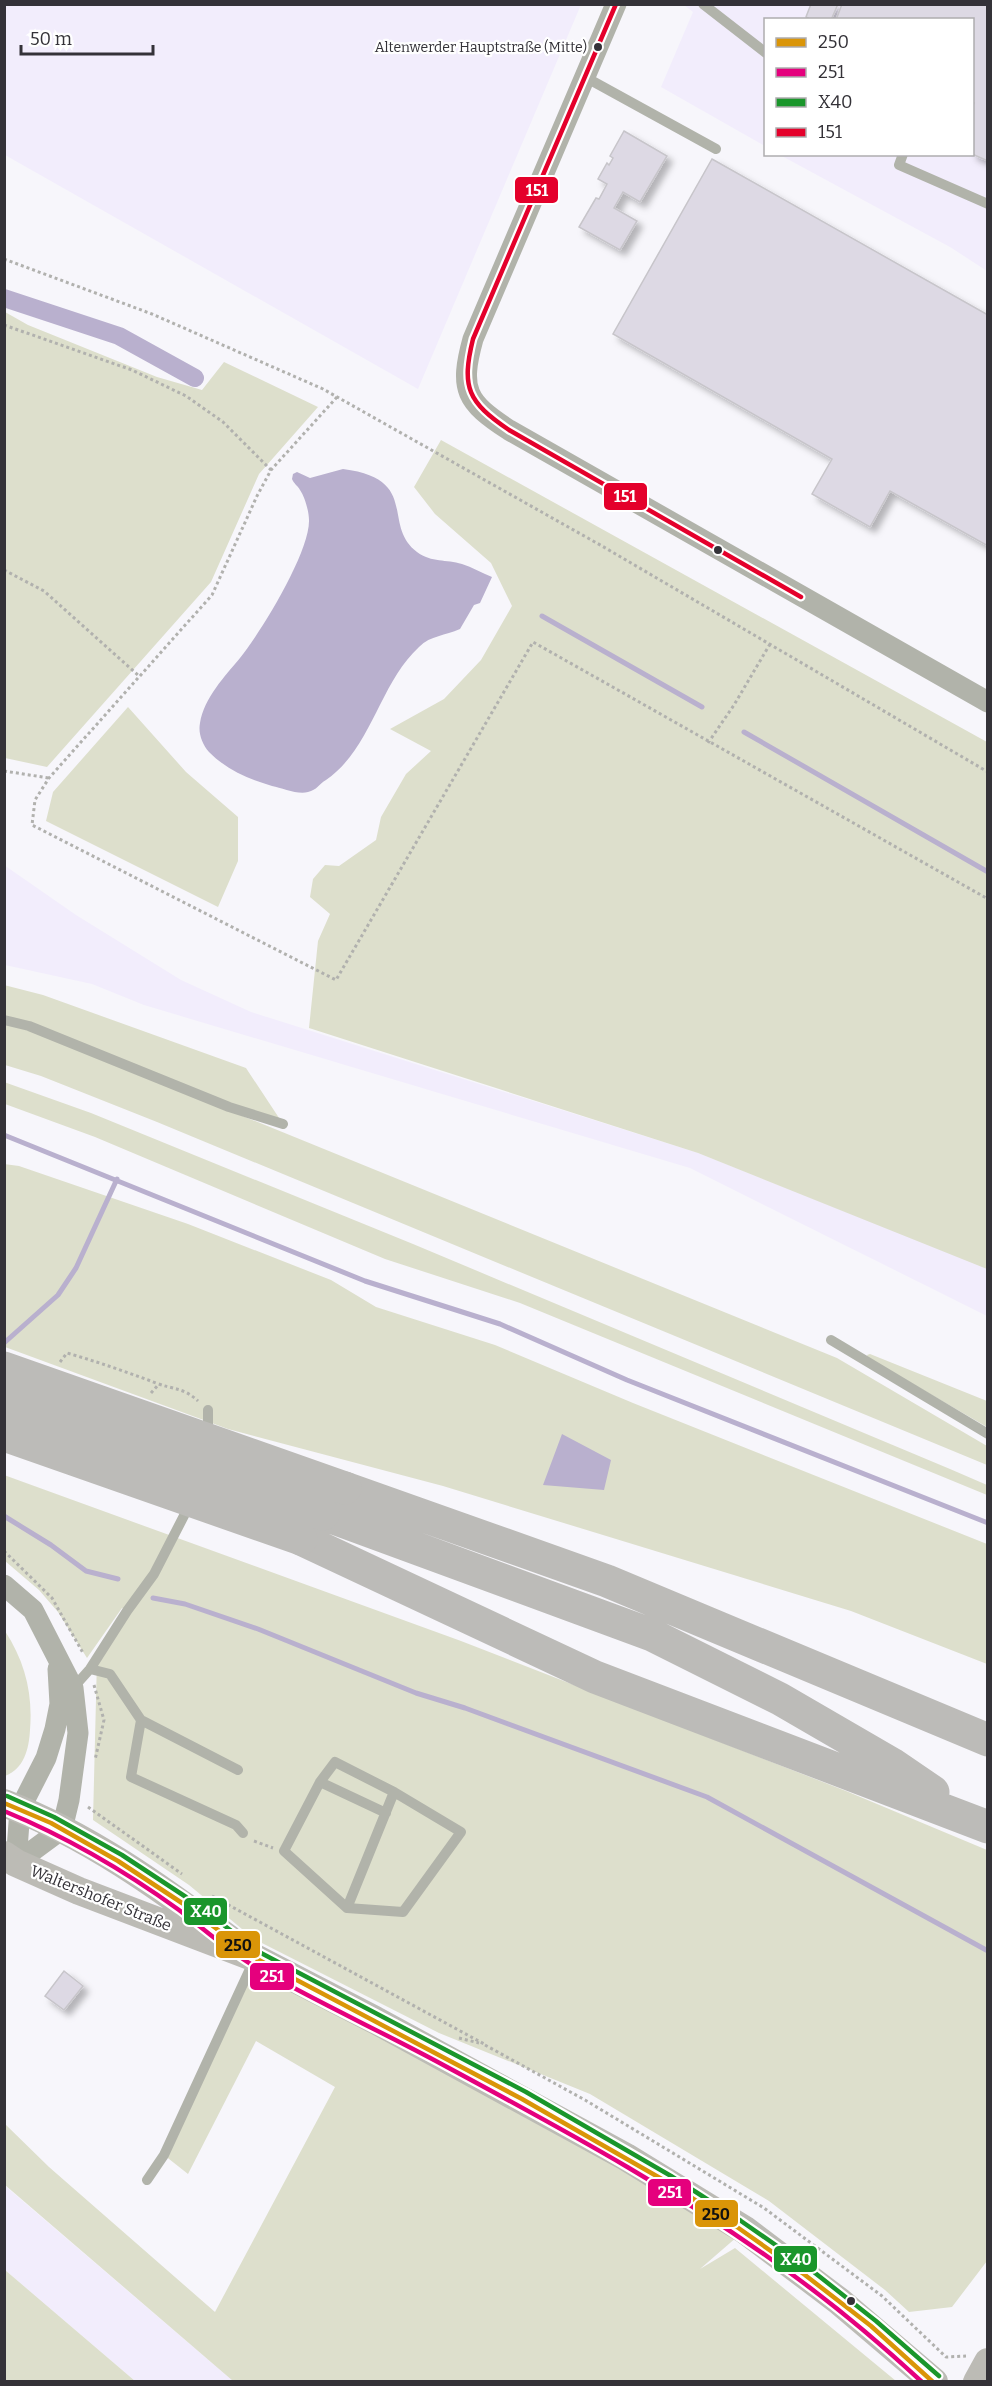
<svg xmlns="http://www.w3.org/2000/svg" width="992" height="2386" font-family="Bitter,serif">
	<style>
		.built { fill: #f2edfc }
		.green { fill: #dddfcc }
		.water { fill: #b9b0ce }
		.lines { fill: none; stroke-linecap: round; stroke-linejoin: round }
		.stream { stroke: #b9b0ce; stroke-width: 5 }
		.canal { stroke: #b9b0ce; stroke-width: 18 }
		.building { fill: #ddd9e4; stroke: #c7c5ca; stroke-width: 1.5; filter: url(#shadow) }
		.path { stroke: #b1b1ae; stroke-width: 3; stroke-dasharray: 3 3; stroke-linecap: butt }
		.lane { stroke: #b1b3aa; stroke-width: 10 }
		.street { stroke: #b1b3aa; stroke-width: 21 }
		.secondary { stroke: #bcbbb5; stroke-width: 28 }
		.highway { stroke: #bcbbb8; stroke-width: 33 }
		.highway-bridge { stroke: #bcbbb8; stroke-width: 33 }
		.bus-1-casing { stroke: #fff; stroke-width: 9 }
		.bus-2-casing { stroke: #fff; stroke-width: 9 }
		.bus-3-casing { stroke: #fff; stroke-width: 9 }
		.bus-4-casing { stroke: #fff; stroke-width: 9 }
		.bus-1 { stroke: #da9508; stroke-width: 4.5 }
		.bus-2 { stroke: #e5007d; stroke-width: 4.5 }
		.bus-3 { stroke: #1a962b; stroke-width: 4.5 }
		.bus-4 { stroke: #e4002b; stroke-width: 4.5 }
		.bus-dot { fill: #343238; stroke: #fff; stroke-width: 2 }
		.labels { text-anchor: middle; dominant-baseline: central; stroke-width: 4.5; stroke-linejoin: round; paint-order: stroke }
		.bus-label { font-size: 14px; fill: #343238; stroke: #fff; text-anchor: end }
		.street-label { font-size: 16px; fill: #343238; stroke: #fff }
		.line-badge { stroke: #fff; stroke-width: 2 }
		.badge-label { font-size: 16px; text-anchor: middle; font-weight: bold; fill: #fff }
		.pale-badge-label { font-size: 16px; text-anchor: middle; font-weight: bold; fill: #111 }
	</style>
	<defs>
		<filter id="shadow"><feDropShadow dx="5.5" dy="5.5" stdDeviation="3" flood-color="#0004"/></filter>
	</defs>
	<rect width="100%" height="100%" fill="#f7f6fb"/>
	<path class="built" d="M 5,4 L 580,4 L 580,7 L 418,389 L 5,155 Z
		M 684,5 L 987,5 L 987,271 L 950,247 L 780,155 L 972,154 L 972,20 L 766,20 L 765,146 L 661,87 L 693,12 Z
		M 4,865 L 76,915 L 181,980 L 251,1012 L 698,1153 L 985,1267 L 987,1269 L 987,1316 L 690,1168 L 144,1005 L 92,984 L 5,965 Z
		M 4,2185 L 233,2381 L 135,2381 L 5,2270 Z"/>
	<path class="green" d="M 5,312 L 28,325 L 157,377 L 202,390 L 224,362 L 318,407 L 259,474 L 211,582 L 47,767 L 5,758 Z
		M 441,440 L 987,742 L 987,1269 L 698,1153 L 309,1028 L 318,941 L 330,914 L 310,897 L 313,879 L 325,865 L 339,866 L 376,840 L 381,817 L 406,774 L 431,751 L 390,729 L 444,699 L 481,660 L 512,606 L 491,563 L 435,514 L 414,487 Z
		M 128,707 L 186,772 L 238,817 L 238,861 L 218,907 L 46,821 L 53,792 Z
		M 4,985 L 43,995 L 246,1068 L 283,1124 L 5,1020 Z
		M 4,1024 L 39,1033 L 837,1358 L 987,1446 L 987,1465 L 157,1122 L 41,1076 L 5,1065 Z
		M 4,1082 L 91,1113 L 413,1244 L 950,1469 L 987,1485 L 987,1495 L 520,1303 L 385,1259 L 95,1137 L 5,1104 Z
		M 4,1164 L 19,1166 L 188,1224 L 331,1280 L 376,1307 L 495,1345 L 633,1403 L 987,1544 L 987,1664 L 851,1611 L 443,1486 L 228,1429 L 5,1347 Z
		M 870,1354 L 987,1401 L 987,1427 L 868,1358 L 867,1355 Z
		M 4,1475 L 461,1641 L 846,1791 L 987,1850 L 987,2261 L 952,2307 L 909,2312 L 885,2290 L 769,2201 L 590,2094 L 439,2033 L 254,1939 L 189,1885 L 93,1820 L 97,1659 L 127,1611 L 122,1608 L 87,1658 L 58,1612 L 39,1590 L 5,1561 Z
		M 5,1631 C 25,1662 33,1693 30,1730 C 29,1749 24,1769 5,1776 Z
		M 255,1958 L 745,2230 L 700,2269 L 735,2248 L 896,2381 L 233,2381 L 5,2185 L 4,2123 L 49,2167 L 215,2312 L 335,2087 L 256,2041 L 188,2174 L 164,2155 Z
		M 5,2270 L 135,2381 L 5,2381 Z"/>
	<path class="water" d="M 343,469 C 421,479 381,525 417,552 C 432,563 446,559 462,564 C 472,567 482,573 492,577 L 480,603 L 474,605 L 460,629 C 445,636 431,635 419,647 C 379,684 372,748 326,780 C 319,784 317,790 308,792 C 298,795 282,788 272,786 C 248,779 227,770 209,752 C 202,744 198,733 200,723 C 204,698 225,676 240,658 C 261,632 310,552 309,520 C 309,512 305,497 300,490 C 298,486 294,484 292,479 L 293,474 L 297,472 L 310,478 Z
		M 562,1434 L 611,1460 L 604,1490 L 543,1485 Z"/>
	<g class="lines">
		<path class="stream" d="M 542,616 L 702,707
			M 744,732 L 988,872
			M 4,1135 L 365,1281 L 500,1324 L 627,1380 L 988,1523
			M 4,1343 L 58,1295 L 76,1268 L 117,1179
			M 4,1516 L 51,1545 L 86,1571 L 118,1579
			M 153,1598 L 185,1604 L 258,1629 L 416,1693 L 465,1708 L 707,1797 L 988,1951"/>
		<path class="canal" d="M 4,298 L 119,336 L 195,378"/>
	</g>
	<path class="building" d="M 811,4 L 838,4 L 831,20 L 812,20 L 806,17 Z
		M 842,4 L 988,4 L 988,161 L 972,154 L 972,107 L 974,103 L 972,102 L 972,20 L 836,20 Z
		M 624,131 L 667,156 L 640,202 L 623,192 L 614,208 L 637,221 L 620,250 L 579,227 L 596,198 L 599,199 L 607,184 L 598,179 L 607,163 L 609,165 L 613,158 L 610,156 Z
		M 712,159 L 988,315 L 988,546 L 890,491 L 870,527 L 812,494 L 832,459 L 613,334 Z
		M 64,1971 L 83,1986 L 64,2010 L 45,1996 Z"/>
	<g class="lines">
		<path class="path" d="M 4,259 L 152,314 L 323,389 L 602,546 L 988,772
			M 4,325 L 132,370 L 186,396 L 223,422 L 271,470
			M 337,397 L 271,470 L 257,496 L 212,595 L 49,778 L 35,800 L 32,825 L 336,980 L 533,642 L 988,899
			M 4,570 L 44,591 L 139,676
			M 708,743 L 734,705 L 770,644
			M 4,771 L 49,778
			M 60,1362 L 67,1353 C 98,1362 127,1372 156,1383 C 174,1390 183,1387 198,1401
			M 151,1393 L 159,1384
			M 4,1551 L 52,1598 L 83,1653
			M 94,1685 L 104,1720 L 95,1760
			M 88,1807 L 182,1874
			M 254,1841 L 273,1848
			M 212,1896 L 486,2045
			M 459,2038 L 479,2043
			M 485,2045 L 585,2100 L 764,2208 L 882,2296 L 946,2357 L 966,2356"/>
		<path class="lane" d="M 703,4 L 766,53
			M 585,77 L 716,149
			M 903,154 L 899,165 L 988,204
			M 4,1020 L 29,1026 L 229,1107 L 283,1124
			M 831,1340 L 988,1434
			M 208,1436 L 208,1410
			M 90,1669 L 110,1674 L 141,1720 L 238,1770
			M 73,1688 L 90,1669 L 127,1611 L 154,1574 L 190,1504
			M 141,1720 L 131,1777 L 236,1825 L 243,1833
			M 335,1762 L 394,1792 L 461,1832 L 403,1912 L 347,1908 L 284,1851 L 320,1782 Z
			M 320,1782 L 386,1813
			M 347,1908 L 394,1792
			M 147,2180 L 164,2155 L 255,1958"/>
		<path class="street" d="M 616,4 L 473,339 C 459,390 466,402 509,430 L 988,702
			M 4,1585 L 33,1610 L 73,1688 L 78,1733 L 69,1800 L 62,1829 L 16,1863
			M 16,1863 L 20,1809 L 46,1758 L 55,1729 L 60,1704 L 58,1669"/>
		<path class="secondary" d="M 4,1803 C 86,1834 160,1887 229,1939
			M 4,1855 L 16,1863 L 79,1891 L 255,1958 L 375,2020 L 626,2157 L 745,2230 L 839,2301 L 934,2382
			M 977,2382 L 988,2362"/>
		<path class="highway" d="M 345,1488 L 607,1581 L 988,1740
			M 323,1514 L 652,1635 L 780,1699 L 892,1764 L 933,1792
			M 301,1539 L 595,1677 L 988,1827"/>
		<path class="highway-bridge" d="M 4,1368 L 345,1488
			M 4,1402 L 323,1514
			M 4,1435 L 301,1539"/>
		<defs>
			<path id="bus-1" d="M 4,1803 L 51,1823 L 118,1861 L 182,1903 L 257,1959 L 522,2099 L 667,2182 L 737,2227 L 805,2275 L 871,2326 L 933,2382"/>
			<path id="bus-2" d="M 4,1811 C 67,1837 125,1871 179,1910 C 204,1929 227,1950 254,1966 C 316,2002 383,2032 447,2067 C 568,2132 690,2198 801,2281 C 843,2312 883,2346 922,2382"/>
			<path id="bus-3" d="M 7,1796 L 54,1817 L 122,1855 L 186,1897 L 261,1953 L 526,2092 L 671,2176 L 741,2221 L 810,2269 L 876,2321 L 939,2376"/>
			<path id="bus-4" d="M 616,4 L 473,339 C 461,388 468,402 509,430 L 801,597"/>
		</defs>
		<use href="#bus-1" class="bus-1-casing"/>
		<use href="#bus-2" class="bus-2-casing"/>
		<use href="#bus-3" class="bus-3-casing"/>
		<use href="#bus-4" class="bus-4-casing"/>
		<use href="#bus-1" class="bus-1"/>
		<use href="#bus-2" class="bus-2"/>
		<use href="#bus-3" class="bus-3"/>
		<use href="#bus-4" class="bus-4"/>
	</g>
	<g class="bus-dot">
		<circle cx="598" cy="47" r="5"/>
		<circle cx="718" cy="550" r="5"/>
		<circle cx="851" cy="2301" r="5"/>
	</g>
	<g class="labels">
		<g class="bus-label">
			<text x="587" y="47">Altenwerder Hauptstraße (Mitte)</text>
		</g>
		<g class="street-label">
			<text transform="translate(101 1898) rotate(22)">Waltershofer Straße</text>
		</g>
	</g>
	<g class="line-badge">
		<rect x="514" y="176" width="45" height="28" rx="6" fill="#e4002b"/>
		<rect x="603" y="482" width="45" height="29" rx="6" fill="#e4002b"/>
		<rect x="183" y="1897" width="45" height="29" rx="6" fill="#1a962b"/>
		<rect x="215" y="1930" width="46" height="29" rx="6" fill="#da9508"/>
		<rect x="249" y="1962" width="46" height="29" rx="6" fill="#e5007d"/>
		<rect x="647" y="2178" width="45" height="29" rx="6" fill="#e5007d"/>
		<rect x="694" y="2199" width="45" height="29" rx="6" fill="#da9508"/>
		<rect x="773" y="2245" width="45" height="28" rx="6" fill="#1a962b"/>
	</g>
	<g class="badge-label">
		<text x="537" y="196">151</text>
		<text x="625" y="502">151</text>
		<text x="206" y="1917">X40</text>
		<text x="272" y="1982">251</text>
		<text x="670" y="2198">251</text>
		<text x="796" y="2265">X40</text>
	</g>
	<g class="pale-badge-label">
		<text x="238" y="1951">250</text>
		<text x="716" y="2220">250</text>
	</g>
	<rect width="992" height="2386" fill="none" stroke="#343238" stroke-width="12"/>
	<rect x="764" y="18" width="210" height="138" fill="#ffffff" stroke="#aeadaf" stroke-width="1.5"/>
	<rect x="776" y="38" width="30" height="9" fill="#da9508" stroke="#aeadaf" stroke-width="1.5"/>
	<text x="818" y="48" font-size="18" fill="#343238">250</text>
	<rect x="776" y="68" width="30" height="9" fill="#e5007d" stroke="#aeadaf" stroke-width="1.5"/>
	<text x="818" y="78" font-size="18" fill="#343238">251</text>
	<rect x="776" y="98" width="30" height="9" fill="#1a962b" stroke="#aeadaf" stroke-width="1.5"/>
	<text x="818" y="108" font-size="18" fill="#343238">X40</text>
	<rect x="776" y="128" width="30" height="9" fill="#e4002b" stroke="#aeadaf" stroke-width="1.5"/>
	<text x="818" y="138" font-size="18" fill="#343238">151</text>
	<path d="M21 45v9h132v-9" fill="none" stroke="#343238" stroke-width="3"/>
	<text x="30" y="45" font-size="18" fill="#343238" stroke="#ffffff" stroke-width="4.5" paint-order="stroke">50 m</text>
</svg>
